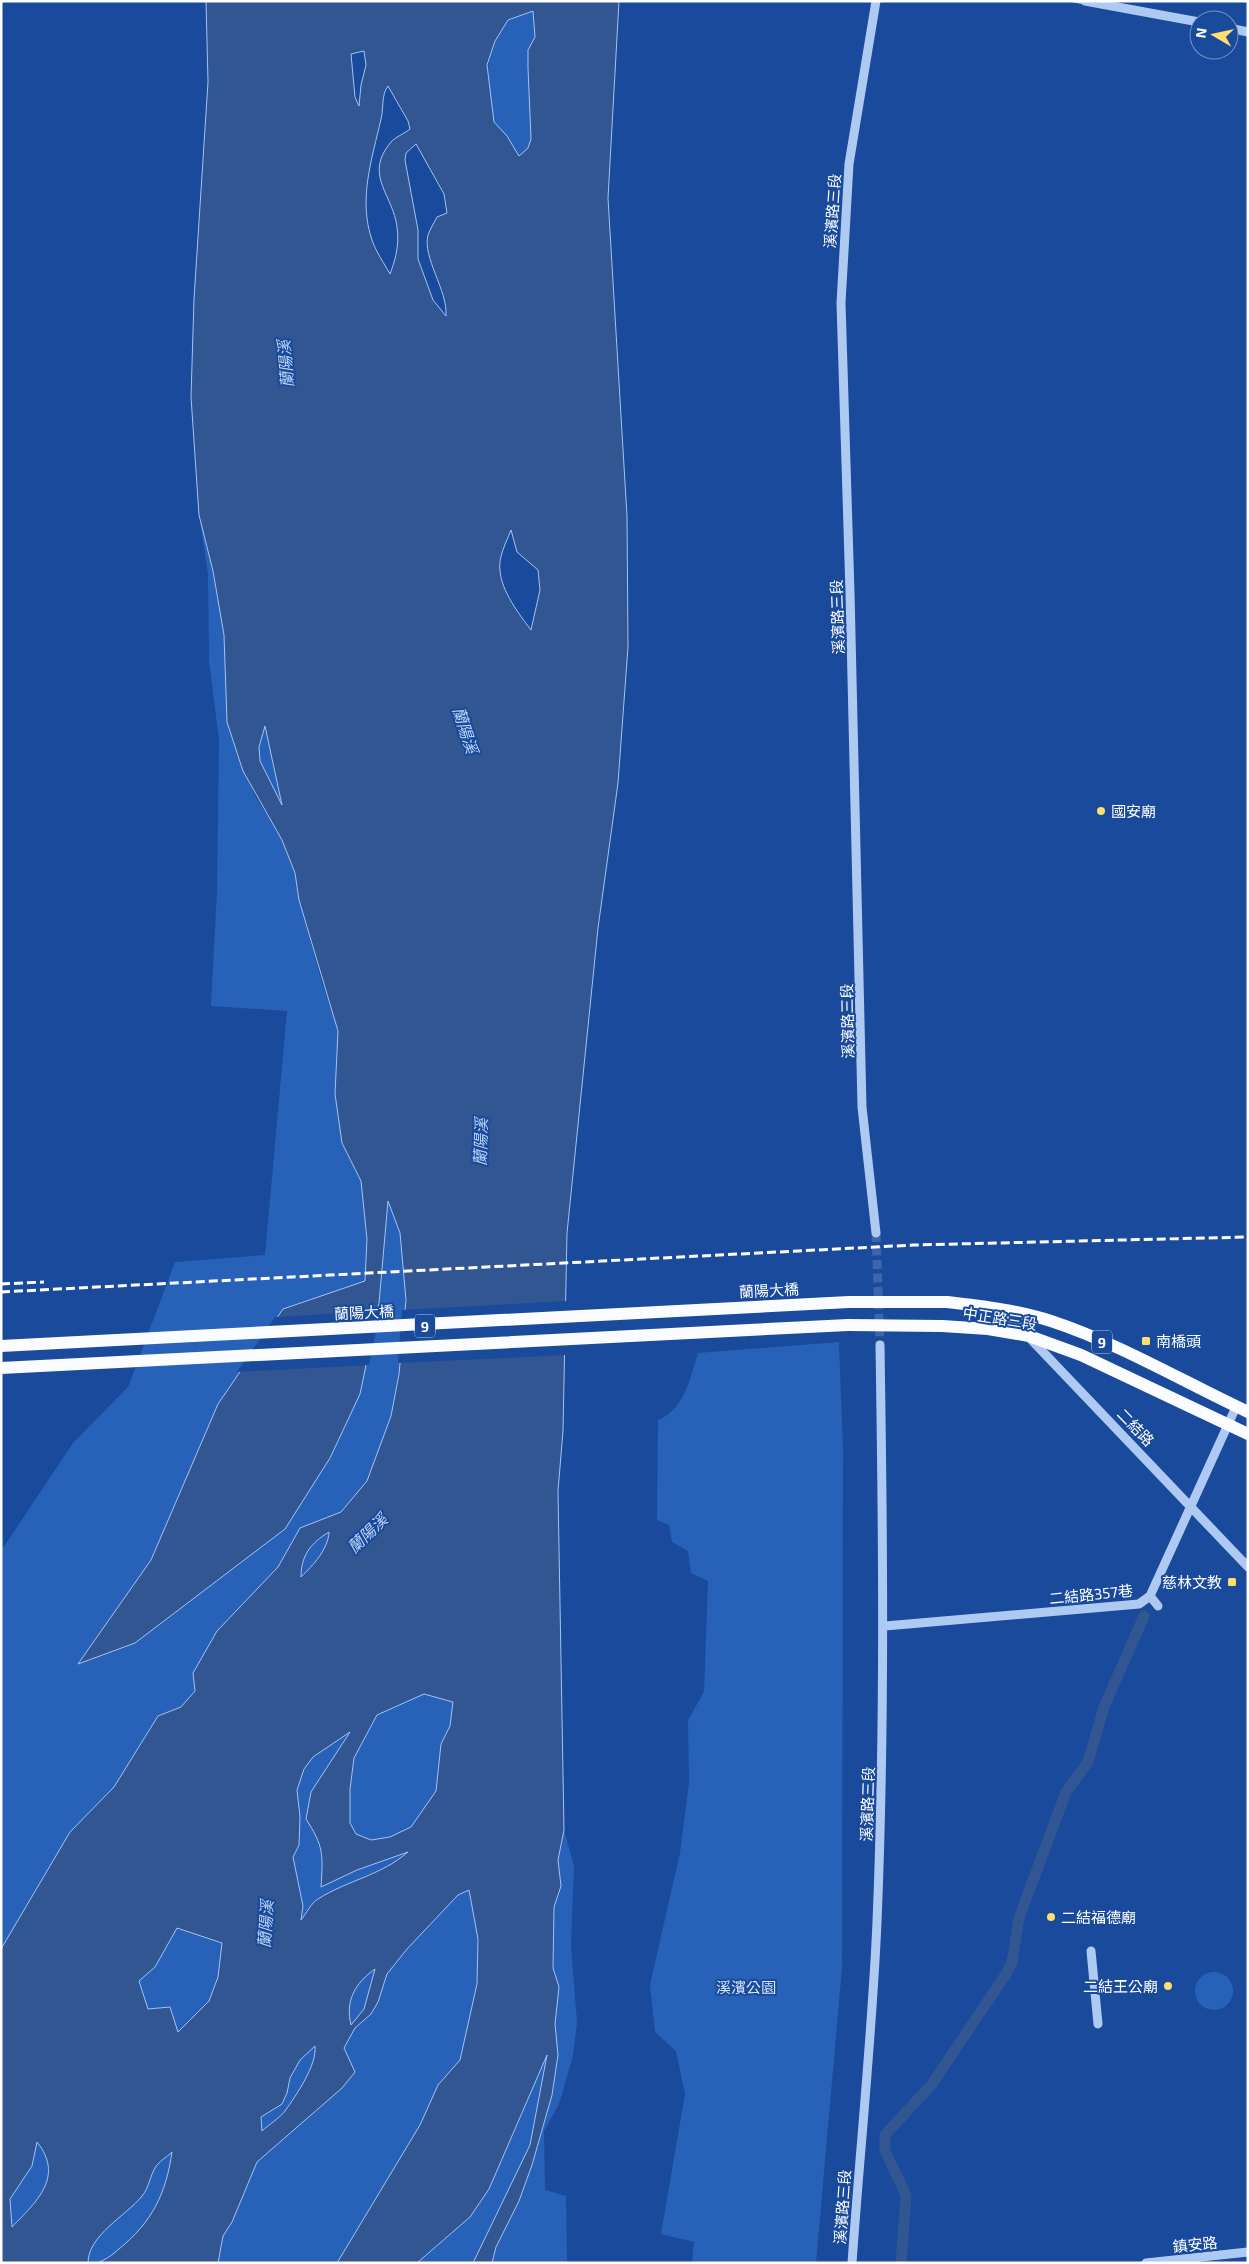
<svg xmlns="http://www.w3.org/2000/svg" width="1249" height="2264" font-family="'Exo 2','Noto Sans TC',sans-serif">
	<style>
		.green { fill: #2862b8 }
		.water { fill: #325692; stroke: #a2c4f4; fill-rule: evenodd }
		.pier { fill: #194a9b }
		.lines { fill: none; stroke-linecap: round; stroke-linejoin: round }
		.stream { stroke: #a2c4f4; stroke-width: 3 }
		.canal { stroke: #325692; stroke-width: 11 }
		.minor-tunnel { stroke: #3c65aa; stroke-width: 9; stroke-dasharray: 9 4.5; stroke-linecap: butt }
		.minor { stroke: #afcaf2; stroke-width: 9 }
		.major { stroke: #fafcff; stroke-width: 12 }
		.rail { stroke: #fff; stroke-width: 3; stroke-dasharray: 9 4; stroke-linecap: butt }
		.major-bridge { stroke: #fafcff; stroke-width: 12 }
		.poi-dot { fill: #ffde70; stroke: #194a9b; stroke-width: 2 }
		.labels { text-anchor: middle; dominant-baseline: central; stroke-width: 4; stroke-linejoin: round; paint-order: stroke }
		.shield { fill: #194a9b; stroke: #bac9e1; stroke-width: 1 }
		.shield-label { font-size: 14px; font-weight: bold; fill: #fff }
		.street-label { font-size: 15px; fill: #fff; stroke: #194a9b }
		.poi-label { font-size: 15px; fill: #fff; stroke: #194a9b; text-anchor: start }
		.park-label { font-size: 15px; fill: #d7e6fc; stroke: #194a9b }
		.water-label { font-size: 16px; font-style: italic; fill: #bcd4f8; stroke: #194a9b }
	</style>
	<rect width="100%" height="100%" fill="#194a9b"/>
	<path class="green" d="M 537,1 L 548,178 L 495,148 C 491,108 476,54 508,21 C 513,16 526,14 533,11 Z
		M 199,515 L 223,565 L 253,792 L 282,840 L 295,873 L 299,900 L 322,983 L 411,1241 L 399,1374 L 391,1416 L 368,1480 L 318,1559 L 301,1578 L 193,1673 L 195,1691 L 181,1707 L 158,1716 L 114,1787 L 70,1832 L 1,1949 L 1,1551 L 73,1443 L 128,1387 L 175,1262 L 265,1255 L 287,1011 L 211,1006 L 217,890 L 219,740 L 209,661 L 208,574 Z
		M 265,725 L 283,807 L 260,761 L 259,748 Z
		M 839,1342 L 843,1450 L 842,1968 L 816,2263 L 692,2263 L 694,2242 L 661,2234 L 685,2094 L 676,2051 L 655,2032 L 650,1985 L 680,1853 L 689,1783 L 688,1720 L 704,1692 L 708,1581 L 691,1573 L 688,1551 L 672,1542 L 669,1525 L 657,1520 L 658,1420 C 685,1409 690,1378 698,1353 Z
		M 424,1694 L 453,1702 L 464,1719 L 441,1791 L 410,1850 L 395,1863 L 334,1891 L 301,1921 L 293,1857 L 299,1845 L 300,1817 L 297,1790 L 304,1769 L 313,1757 L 339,1739 L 377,1715 Z
		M 216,1824 L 230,2012 L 106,2061 L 103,2039 Z
		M 564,1830 L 574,1866 L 571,1947 L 577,2022 L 573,2056 L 559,2104 L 544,2131 L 545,2190 L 566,2196 L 567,2263 L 417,2263 L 470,2217 L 559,1987 L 553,1968 L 554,1907 L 561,1886 L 558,1860 Z
		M 446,1846 L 495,1934 L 460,2060 L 438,2085 L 420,2125 L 337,2263 L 218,2263 L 223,2236 L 232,2222 L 257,2162 L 261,2117 L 274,2087 Z
		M1195 1991a19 19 0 1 1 38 0a19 19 0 1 1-38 0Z
		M 200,2064 L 157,2263 L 42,2263 Z
		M 89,2079 L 42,2195 L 12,2228 L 10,2199 L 32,2166 L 36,2141 Z"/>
	<path class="water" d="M 206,1 L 619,1 L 608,198 L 627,516 L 628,647 L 618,783 L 598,928 L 567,1233 L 563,1431 L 558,1491 L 564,1830 L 558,1860 L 561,1886 L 554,1907 L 553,1968 L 559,1987 L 555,2024 L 558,2055 L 552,2095 L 532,2165 L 519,2201 L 496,2247 L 492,2263 L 473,2263 L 530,2145 L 547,2055 L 489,2189 L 470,2217 L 417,2263 L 337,2263 L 420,2125 L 438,2085 L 460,2060 L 477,1984 L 478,1939 L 469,1890 L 458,1895 L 407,1949 L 387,1974 L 378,2002 L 371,2014 L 355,2028 L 344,2048 L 355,2072 L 342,2088 L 257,2162 L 232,2222 L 223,2236 L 218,2263 L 96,2263 C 106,2260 112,2255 119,2249 C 152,2222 166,2194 172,2152 C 167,2157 158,2162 155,2168 C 150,2176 149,2188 142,2196 C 126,2216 88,2235 88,2263 L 1,2263 L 1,1949 L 70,1832 L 114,1787 L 158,1716 L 181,1707 L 195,1691 L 193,1673 L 217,1631 L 278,1567 L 300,1528 L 341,1512 L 367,1481 L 391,1416 L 399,1374 L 406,1300 L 400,1233 L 388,1201 L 379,1303 L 360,1394 L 330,1458 L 285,1529 L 135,1643 L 78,1664 L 151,1560 L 218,1404 L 283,1309 L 365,1281 L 367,1239 L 361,1181 L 342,1143 L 335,1094 L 338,1031 L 299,900 L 295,873 L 282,840 L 243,771 L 227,722 L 224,635 L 213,571 L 199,515 L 191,397 L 194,299 L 208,82 ZM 533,11 L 535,37 L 528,50 L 528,68 L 531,139 L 528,148 L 519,156 L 507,136 L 494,122 L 487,65 L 495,41 L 508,20 ZM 364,51 L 366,65 L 361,85 L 359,106 L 355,97 L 351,54 ZM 388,86 L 408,121 L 410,129 C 404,134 395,137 391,142 C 365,173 389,191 396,221 C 400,240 397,256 390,274 C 384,263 376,252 372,240 C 358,199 372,159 381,119 C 384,108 381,95 388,86 ZM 416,144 L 444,194 L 447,213 L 437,217 C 434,223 430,229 428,235 C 422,257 448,291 446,316 L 433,300 L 418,259 L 418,230 L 405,160 L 406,153 ZM 511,530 L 517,552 L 538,570 L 540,590 L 531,630 C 519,614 502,592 500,571 C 498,557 506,543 511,530 ZM 265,726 L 282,805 L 260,761 L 259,747 ZM 329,1532 C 328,1550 313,1565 301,1577 C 301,1555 311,1543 329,1532 ZM 424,1694 L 453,1702 L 450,1726 L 441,1744 L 436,1791 L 411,1827 L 390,1837 L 371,1840 L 356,1834 L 350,1823 L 350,1789 L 354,1758 L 377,1715 ZM 350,1732 L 311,1792 L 306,1819 C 324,1847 323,1854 321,1887 L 357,1870 L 408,1852 C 380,1876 348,1880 318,1899 C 311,1903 306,1914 301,1920 L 303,1906 L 293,1857 L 299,1845 L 300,1817 L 297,1790 L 304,1769 L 313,1757 ZM 177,1928 L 222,1943 L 218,1977 L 209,2001 L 178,2032 L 170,2007 L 148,2009 L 139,1981 L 155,1967 ZM 375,1969 L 364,2009 L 351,2025 C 345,2001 355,1983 375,1969 ZM 315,2046 C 317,2065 297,2094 285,2111 C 281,2117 267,2126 262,2131 L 261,2117 L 282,2104 L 287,2093 L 290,2078 L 300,2060 ZM 37,2142 C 65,2177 36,2202 12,2227 L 10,2199 L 32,2166 Z"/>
	<path class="pier" d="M 568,1301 L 567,1355 L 398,1363 L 402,1310 Z
		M 380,1311 L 369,1365 L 237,1372 L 275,1317 Z"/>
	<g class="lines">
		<path class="stream" d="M 1074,1 L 1084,3"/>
		<path class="canal" d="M 901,2263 L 906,2195 L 885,2151 L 885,2135 L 932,2084 L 1006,1974 L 1012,1962 L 1019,1918 L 1066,1792 L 1088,1762 L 1104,1707 L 1144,1616"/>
		<path class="minor-tunnel" d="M 876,1233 L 880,1345"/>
		<path class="minor" d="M 876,1 L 849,164 L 841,303 L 850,592 L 862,1107 L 876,1233
			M 1085,1 L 1199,22
			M 1229,28 L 1248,32
			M 1003,1310 L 1248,1567
			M 1150,1596 L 1158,1606
			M 885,1626 L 1139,1604 L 1150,1596 L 1236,1407
			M 1091,1951 L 1098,2024
			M 852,2263 C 860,2149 872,2036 877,1922 C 885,1729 883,1537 880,1345
			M 1146,2263 L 1248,2252"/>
		<path class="major" d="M 947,1302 C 982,1306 1017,1310 1051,1321 C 1118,1343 1184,1382 1248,1412
			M 942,1326 L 988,1329 L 1029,1336 L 1081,1355 L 1248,1434
			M 1,1346 L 849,1302
			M 1,1368 L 848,1325"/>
		<path class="rail" d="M 1,1284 L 44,1282
			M 1,1292 L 914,1245 L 1248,1237"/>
		<path class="major-bridge" d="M 849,1302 L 947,1302
			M 848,1325 L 942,1326"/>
	</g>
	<g class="poi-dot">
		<circle cx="1101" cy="811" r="5"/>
		<rect x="1141" y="1336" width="10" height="10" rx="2.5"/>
		<rect x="1227" y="1577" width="10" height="10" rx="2.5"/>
		<circle cx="1051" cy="1917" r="5"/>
		<circle cx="1168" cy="1986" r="5"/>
	</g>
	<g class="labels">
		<g class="shield">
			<rect x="415" y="1314.5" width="20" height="23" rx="4"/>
			<rect x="1092" y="1330.5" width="20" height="23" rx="4"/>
		</g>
		<g class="shield-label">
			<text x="425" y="1326">9</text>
			<text x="1102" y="1342">9</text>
		</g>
		<g class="street-label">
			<text transform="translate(832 211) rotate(-86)">溪濱路三段</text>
			<text transform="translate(837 617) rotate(-92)">溪濱路三段</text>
			<text transform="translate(847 1021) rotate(-91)">溪濱路三段</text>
			<text transform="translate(769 1290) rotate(-3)">蘭陽大橋</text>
			<text transform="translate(364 1312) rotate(-3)">蘭陽大橋</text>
			<text transform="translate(1000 1318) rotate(9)">中正路三段</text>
			<text transform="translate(1136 1427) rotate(46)">二結路</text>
			<text transform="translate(1091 1594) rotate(-6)">二結路357巷</text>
			<text transform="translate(867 1804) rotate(-88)">溪濱路三段</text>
			<text transform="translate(842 2207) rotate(-86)">溪濱路三段</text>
			<text transform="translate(1195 2244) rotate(-6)">鎮安路</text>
		</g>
		<g class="poi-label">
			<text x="1111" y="811">國安廟</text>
			<text x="1156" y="1341">南橋頭</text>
			<text x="1222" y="1582" text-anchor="end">慈林文教</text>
			<text x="1061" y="1917">二結福德廟</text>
			<text x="1158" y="1986" text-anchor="end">二結王公廟</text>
		</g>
		<g class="park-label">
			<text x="746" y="1987">溪濱公園</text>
		</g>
		<g class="water-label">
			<text transform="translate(285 364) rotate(-95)">蘭陽溪</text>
			<text transform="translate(466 730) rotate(72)">蘭陽溪</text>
			<text transform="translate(480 1142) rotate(-88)">蘭陽溪</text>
			<text transform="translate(367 1533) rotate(-44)">蘭陽溪</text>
			<text transform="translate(265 1924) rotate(-86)">蘭陽溪</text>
		</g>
	</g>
	<rect width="1249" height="2264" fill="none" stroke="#ffffff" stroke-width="5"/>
	<g transform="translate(1214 35) rotate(279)"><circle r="24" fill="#194a9b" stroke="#7592c3"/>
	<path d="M0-4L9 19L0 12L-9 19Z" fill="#ffde70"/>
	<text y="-8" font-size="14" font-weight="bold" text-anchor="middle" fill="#ffffff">N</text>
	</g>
</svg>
